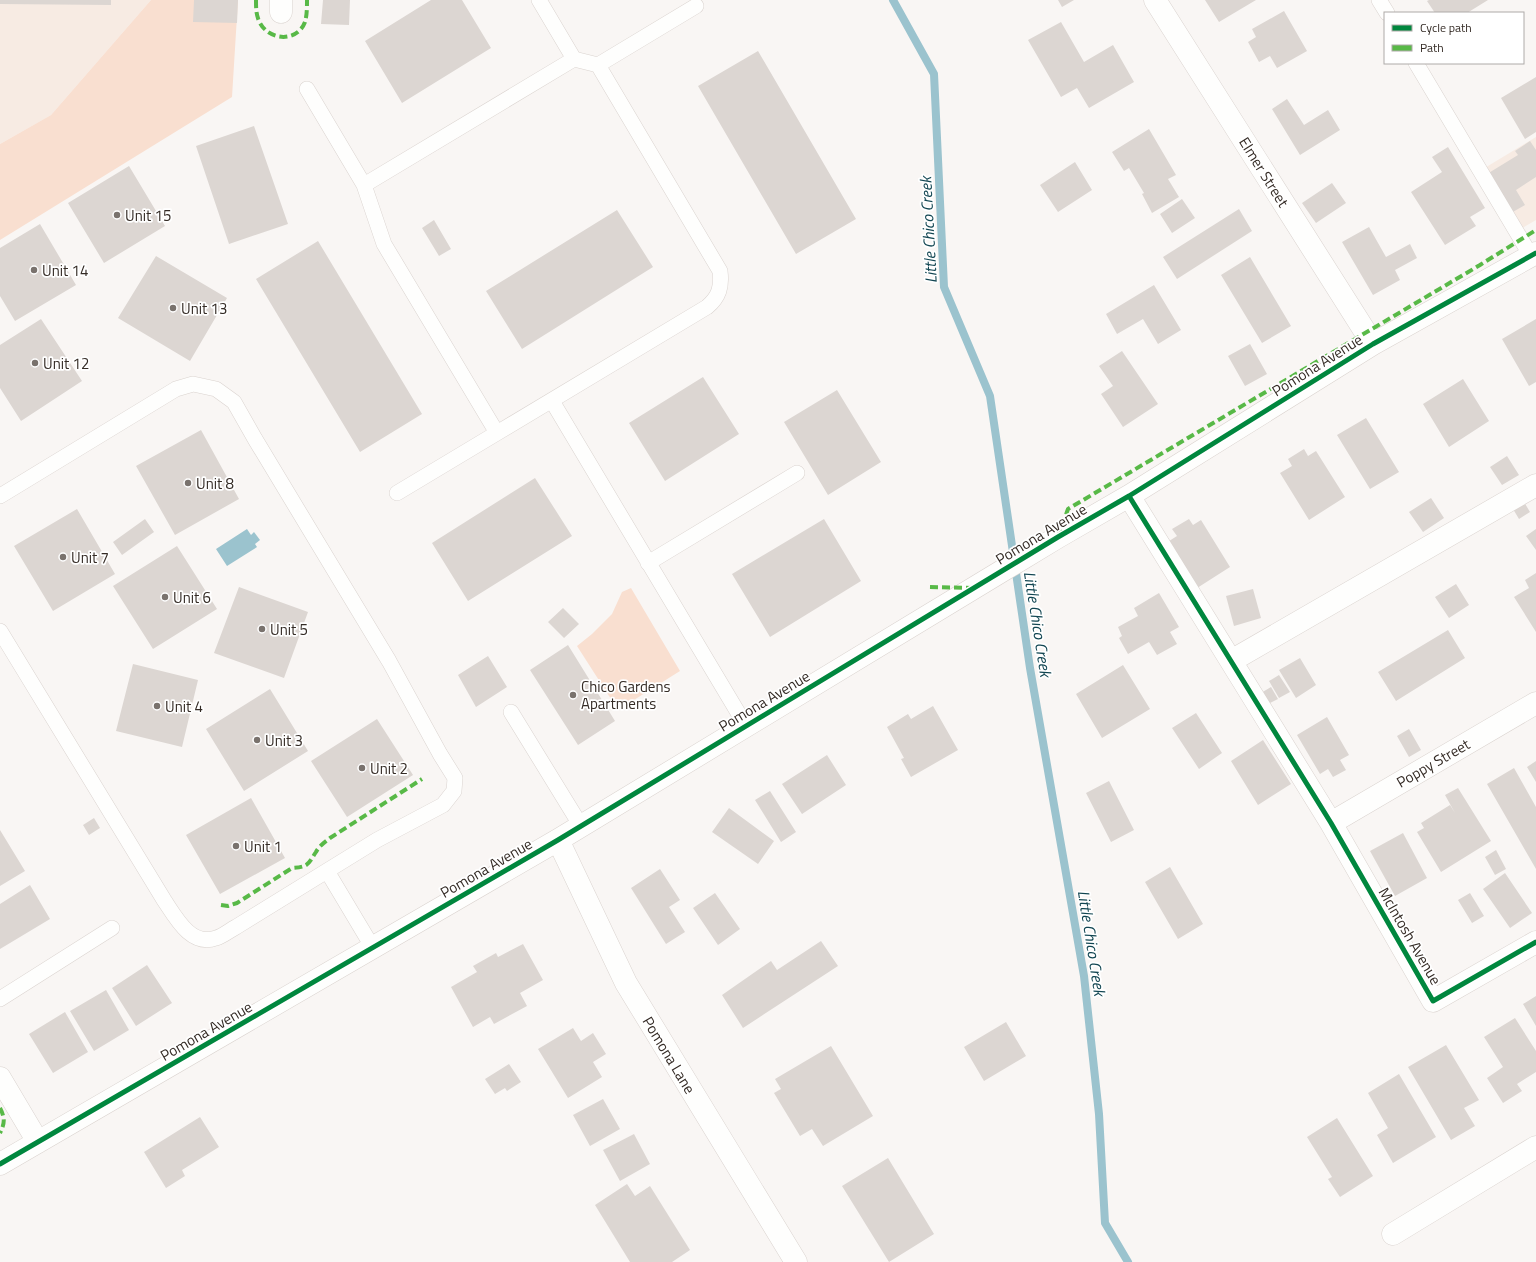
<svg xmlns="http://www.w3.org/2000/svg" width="1536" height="1262" font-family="'Titillium Web',sans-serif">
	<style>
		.built { fill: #f7ebe3 }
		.green { fill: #f9dfd0 }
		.water { fill: #9bc3ce }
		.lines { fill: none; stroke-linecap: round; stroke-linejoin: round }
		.stream { stroke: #9bc3ce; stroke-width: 8 }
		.building { fill: #dcd6d2 }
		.lane-casing { stroke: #dad3cf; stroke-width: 16 }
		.street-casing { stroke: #dad3cf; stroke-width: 23 }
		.lane { stroke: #fefefd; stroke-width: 15 }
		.street { stroke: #fefefd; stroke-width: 22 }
		.quiet { stroke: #58b947; stroke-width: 4; stroke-dasharray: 8 4; stroke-linecap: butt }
		.cycleway-casing { stroke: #fff; stroke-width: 8 }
		.cycleway { stroke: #00873e; stroke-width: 5 }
		.poi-dot { fill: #79726d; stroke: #fff; stroke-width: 1.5 }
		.labels { text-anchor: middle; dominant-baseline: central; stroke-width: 3.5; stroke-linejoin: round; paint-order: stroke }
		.street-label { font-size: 15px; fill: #342b25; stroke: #fff }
		.poi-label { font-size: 15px; fill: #342b25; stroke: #fff; text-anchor: start }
		.water-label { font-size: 16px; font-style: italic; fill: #114551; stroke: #fff }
	</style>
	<rect width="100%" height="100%" fill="#f9f6f4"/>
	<path class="built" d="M 0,0 L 151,0 L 51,115 L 0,144 Z
		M 1536,137 L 1536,220 L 1519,230 L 1483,169 Z"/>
	<path class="green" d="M 151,0 L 238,0 L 232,97 L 0,240 L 0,144 L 51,115 Z
		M 631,588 L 680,671 L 618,710 L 577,646 L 592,634 L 612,614 L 622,592 Z"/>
	<path class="water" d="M 247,529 L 251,535 L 254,532 L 260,540 L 255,544 L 257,547 L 227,566 L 216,549 Z"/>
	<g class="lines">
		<path class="stream" d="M 893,0 L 934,74 L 944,287 L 990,396 L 1030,668 L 1084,976 L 1099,1114 L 1105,1223 L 1128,1262"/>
	</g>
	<path class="building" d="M 0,0 L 111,0 L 111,5 L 0,4 Z
		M 194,0 L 238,0 L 237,23 L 193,22 Z
		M 323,0 L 350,0 L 349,25 L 321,24 Z
		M 431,0 L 462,0 L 491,48 L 402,103 L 365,41 Z
		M 1058,0 L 1074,0 L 1062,7 Z
		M 1205,0 L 1256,0 L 1219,22 Z
		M 1429,0 L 1488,0 L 1467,13 L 1435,13 L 1427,1 Z
		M 1284,11 L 1307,51 L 1277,68 L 1270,56 L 1259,62 L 1248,42 L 1256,37 L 1252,29 Z
		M 1061,22 L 1084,62 L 1113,45 L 1134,82 L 1089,108 L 1077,88 L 1061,97 L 1028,40 Z
		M 758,51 L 856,219 L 796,254 L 698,86 Z
		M 1536,77 L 1536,132 L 1525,139 L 1501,98 Z
		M 1287,99 L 1304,125 L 1328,110 L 1340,130 L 1300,155 L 1272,109 Z
		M 254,126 L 288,224 L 229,244 L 196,146 Z
		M 1149,129 L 1176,175 L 1168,179 L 1179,197 L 1152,213 L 1142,194 L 1144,193 L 1129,168 L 1124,171 L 1112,152 Z
		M 1530,141 L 1536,150 L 1536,177 L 1516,190 L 1525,205 L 1511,213 L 1487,174 L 1518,155 L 1515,151 Z
		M 1448,147 L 1485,208 L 1470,217 L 1476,226 L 1445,245 L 1411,192 L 1442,172 L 1432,157 Z
		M 1075,162 L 1092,190 L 1058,212 L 1040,185 Z
		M 129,166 L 165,226 L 104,263 L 68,203 Z
		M 1332,183 L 1346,203 L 1316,223 L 1302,203 Z
		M 1182,199 L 1195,218 L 1172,233 L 1160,214 Z
		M 1239,209 L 1252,231 L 1177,279 L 1163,257 Z
		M 617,210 L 653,267 L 522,349 L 486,291 Z
		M 434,220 L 451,249 L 439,256 L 422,228 Z
		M 40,224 L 76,285 L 15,321 L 0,296 L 0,248 Z
		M 1369,227 L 1386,257 L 1410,244 L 1417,258 L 1395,270 L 1400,280 L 1373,295 L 1342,242 Z
		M 318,241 L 422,414 L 360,452 L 256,279 Z
		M 156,256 L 227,298 L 190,361 L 118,318 Z
		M 1250,257 L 1291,326 L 1262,343 L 1221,275 Z
		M 1154,285 L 1181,330 L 1158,344 L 1143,319 L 1117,334 L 1106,314 Z
		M 41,319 L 82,381 L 21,421 L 0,388 L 0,345 Z
		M 1536,319 L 1536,382 L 1529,386 L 1502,339 Z
		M 1250,344 L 1267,374 L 1245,386 L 1228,356 Z
		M 1122,351 L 1158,404 L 1123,427 L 1101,394 L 1113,386 L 1099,366 Z
		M 703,377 L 739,434 L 665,481 L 629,423 Z
		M 1463,379 L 1489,421 L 1449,447 L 1423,404 Z
		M 837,390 L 881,462 L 828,495 L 784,422 Z
		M 1366,418 L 1399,472 L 1370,489 L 1337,435 Z
		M 201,430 L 239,499 L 175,535 L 136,466 Z
		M 1304,449 L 1308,456 L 1316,451 L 1345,497 L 1309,520 L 1280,473 L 1292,466 L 1288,459 Z
		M 1507,456 L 1519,475 L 1502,485 L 1490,467 Z
		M 535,478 L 572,536 L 468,601 L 432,543 Z
		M 1431,498 L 1444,518 L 1423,532 L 1409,512 Z
		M 1524,502 L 1530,512 L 1519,519 L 1513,509 Z
		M 77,509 L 115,574 L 53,611 L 14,546 Z
		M 145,519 L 154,532 L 122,555 L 113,542 Z
		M 824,519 L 861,581 L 770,637 L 732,574 Z
		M 1189,519 L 1193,525 L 1201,520 L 1230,567 L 1194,590 L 1166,543 L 1177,536 L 1172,529 Z
		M 1536,529 L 1536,550 L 1526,536 Z
		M 177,546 L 217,609 L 153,649 L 113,586 Z
		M 1536,573 L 1536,632 L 1514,597 L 1529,588 L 1525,580 Z
		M 1456,584 L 1469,605 L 1449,618 L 1435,597 Z
		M 239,587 L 308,612 L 284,678 L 214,653 Z
		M 1253,589 L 1261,618 L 1234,626 L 1226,596 Z
		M 1159,593 L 1179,627 L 1170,632 L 1177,644 L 1157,655 L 1149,642 L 1128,654 L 1119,638 L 1122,636 L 1118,627 L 1138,616 L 1134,608 Z
		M 563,608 L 579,624 L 564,638 L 548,622 Z
		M 1448,630 L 1465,658 L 1396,701 L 1378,672 Z
		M 568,645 L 615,721 L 578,745 L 530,670 Z
		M 488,656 L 507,687 L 476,707 L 458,675 Z
		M 1300,658 L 1316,685 L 1296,698 L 1279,670 Z
		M 133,664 L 198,680 L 182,747 L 116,731 Z
		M 1123,665 L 1150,709 L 1102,738 L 1076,694 Z
		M 1279,675 L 1290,692 L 1279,698 L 1269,681 Z
		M 1271,687 L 1278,699 L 1268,704 L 1261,693 Z
		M 270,689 L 308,751 L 244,791 L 206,729 Z
		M 933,706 L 958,750 L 911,777 L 901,759 L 904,758 L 887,727 L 908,714 L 911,719 Z
		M 1196,713 L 1222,753 L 1199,769 L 1172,728 Z
		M 1327,717 L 1349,755 L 1340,760 L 1346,770 L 1333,777 L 1328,769 L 1320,774 L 1297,735 Z
		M 377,719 L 413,775 L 347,817 L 311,761 Z
		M 1409,729 L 1421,750 L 1409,757 L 1397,736 Z
		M 1263,740 L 1291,784 L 1258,805 L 1231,761 Z
		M 827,755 L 846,785 L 802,814 L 782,784 Z
		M 1536,761 L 1536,782 L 1527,767 Z
		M 1514,768 L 1536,807 L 1536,869 L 1487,784 Z
		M 1109,781 L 1134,830 L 1111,842 L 1086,793 Z
		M 1458,788 L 1491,841 L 1441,872 L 1417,832 L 1424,828 L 1421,823 L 1450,805 L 1455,813 L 1445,795 Z
		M 770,791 L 796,832 L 781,842 L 755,800 Z
		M 251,798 L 285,858 L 220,894 L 186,835 Z
		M 729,808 L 774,841 L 758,864 L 712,832 Z
		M 94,818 L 100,828 L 89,835 L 83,825 Z
		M 0,830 L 25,871 L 0,886 Z
		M 1403,833 L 1427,878 L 1395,896 L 1370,851 Z
		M 1496,850 L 1506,869 L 1495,875 L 1485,857 Z
		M 1170,867 L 1203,924 L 1178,939 L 1145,882 Z
		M 660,869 L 680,900 L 669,907 L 685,932 L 666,944 L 631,888 Z
		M 1505,873 L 1532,913 L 1510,928 L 1483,889 Z
		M 30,885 L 50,919 L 0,949 L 0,904 Z
		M 715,893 L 740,929 L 718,945 L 693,908 Z
		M 1470,893 L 1484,916 L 1472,923 L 1458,900 Z
		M 821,941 L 838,966 L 743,1028 L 722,995 L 771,961 L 777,970 Z
		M 523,944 L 543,980 L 520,993 L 527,1006 L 494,1024 L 490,1017 L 473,1027 L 451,987 L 477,972 L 473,966 L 496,953 L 498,957 Z
		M 147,965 L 172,1003 L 136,1026 L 112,988 Z
		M 106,990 L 129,1030 L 94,1051 L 70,1011 Z
		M 1536,996 L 1536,1026 L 1523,1004 Z
		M 65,1012 L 88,1052 L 53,1073 L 29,1034 Z
		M 1515,1018 L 1536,1051 L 1536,1072 L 1517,1084 L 1522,1091 L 1503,1103 L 1487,1078 L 1503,1067 L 1484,1037 Z
		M 1006,1022 L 1026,1056 L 984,1081 L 964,1047 Z
		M 573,1028 L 581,1041 L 593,1033 L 606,1054 L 593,1062 L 602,1077 L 568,1098 L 538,1049 Z
		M 1446,1045 L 1479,1100 L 1464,1108 L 1475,1126 L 1451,1140 L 1408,1067 Z
		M 831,1046 L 873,1116 L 823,1146 L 812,1129 L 800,1136 L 774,1093 L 781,1089 L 775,1079 Z
		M 509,1064 L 521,1082 L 507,1091 L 505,1088 L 495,1094 L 485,1079 Z
		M 1399,1074 L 1436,1137 L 1393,1163 L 1377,1135 L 1388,1128 L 1368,1093 Z
		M 603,1099 L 620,1129 L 590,1146 L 573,1115 Z
		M 200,1117 L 219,1147 L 182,1170 L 185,1176 L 166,1188 L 144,1152 Z
		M 1337,1118 L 1373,1176 L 1340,1197 L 1328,1179 L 1332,1177 L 1307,1137 Z
		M 634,1134 L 650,1164 L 620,1181 L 603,1150 Z
		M 888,1158 L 934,1234 L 889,1262 L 842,1186 Z
		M 627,1184 L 635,1196 L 650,1186 L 690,1250 L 672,1262 L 630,1262 L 595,1205 Z"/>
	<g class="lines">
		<defs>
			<path id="lane" d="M 539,0 L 574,59
				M 1379,0 L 1387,13
				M 574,59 L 598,65 L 720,271 C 722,287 719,297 707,307 L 497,433 L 384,244 L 364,185 Z
				M 1416,63 L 1531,256
				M 598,65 L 696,6
				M 307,89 L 364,185
				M 552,401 L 746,726
				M 397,493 L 497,433
				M 0,496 L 176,389 L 193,384 L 216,389 L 234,402 L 255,439 L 389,661 L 440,754 L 455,778 L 454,791 L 443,805 L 377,840 L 236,927 C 230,930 223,936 216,938 C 191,947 176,918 164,900 L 0,631
				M 648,563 L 797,473
				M 511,712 L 581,826
				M 327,871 L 373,948
				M 0,999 L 112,928"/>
			<path id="street" d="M 1155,0 L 1373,344
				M 281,12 L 281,0
				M 1129,496 L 1331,823 L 1433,1001 L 1536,942
				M 1231,661 L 1536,485
				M 1331,823 L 1536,703
				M 558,840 L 626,983 L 796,1262
				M 0,1078 L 38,1142
				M 0,1164 L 558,840 L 1058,537 L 1129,496 L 1373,344 L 1536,253
				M 1393,1234 L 1536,1147"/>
		</defs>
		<use href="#lane" class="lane-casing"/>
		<use href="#street" class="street-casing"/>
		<use href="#lane" class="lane"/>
		<use href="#street" class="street"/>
		<path class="quiet" d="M 256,0 C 256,8 256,14 259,21 C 268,41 297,43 305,22 C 307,15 307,7 307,0
			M 1058,537 L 1068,509 L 1480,265 L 1536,230
			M 930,587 L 972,588
			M 221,905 L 228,906 L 237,903 L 292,868 C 309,867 308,864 316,852 C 319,846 325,842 330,838 L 422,779
			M 0,1108 C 5,1118 5,1123 0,1133"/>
		<defs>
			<path id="cycleway" d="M 1129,496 L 1331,823 L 1433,1001 L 1536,942
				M 0,1164 L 558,840 L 1058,537 L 1129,496 L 1373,344 L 1536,253"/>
		</defs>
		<use href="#cycleway" class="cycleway-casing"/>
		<use href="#cycleway" class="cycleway"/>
	</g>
	<g class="poi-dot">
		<circle cx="117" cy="215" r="4"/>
		<circle cx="34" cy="270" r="4"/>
		<circle cx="173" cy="308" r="4"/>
		<circle cx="35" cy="363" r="4"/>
		<circle cx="188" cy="483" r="4"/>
		<circle cx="63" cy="557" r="4"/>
		<circle cx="165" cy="597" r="4"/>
		<circle cx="262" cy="629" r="4"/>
		<circle cx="573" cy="695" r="4"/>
		<circle cx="157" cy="706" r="4"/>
		<circle cx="257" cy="740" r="4"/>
		<circle cx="362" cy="768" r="4"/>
		<circle cx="236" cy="846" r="4"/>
	</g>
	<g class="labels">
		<g class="street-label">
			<text transform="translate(1264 172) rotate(58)">Elmer Street</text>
			<text transform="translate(1317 365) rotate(-32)">Pomona Avenue</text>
			<text transform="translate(1041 534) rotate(-31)">Pomona Avenue</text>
			<text transform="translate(764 701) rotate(-31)">Pomona Avenue</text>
			<text transform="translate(1433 763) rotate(-30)">Poppy Street</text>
			<text transform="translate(486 868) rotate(-30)">Pomona Avenue</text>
			<text transform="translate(1410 936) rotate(60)">McIntosh Avenue</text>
			<text transform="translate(206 1031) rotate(-30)">Pomona Avenue</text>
			<text transform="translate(669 1055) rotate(59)">Pomona Lane</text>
		</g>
		<g class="poi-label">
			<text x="125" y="215">Unit 15</text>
			<text x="42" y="270">Unit 14</text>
			<text x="181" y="308">Unit 13</text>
			<text x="43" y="363">Unit 12</text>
			<text x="196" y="483">Unit 8</text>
			<text x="71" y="557">Unit 7</text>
			<text x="173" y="597">Unit 6</text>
			<text x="270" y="629">Unit 5</text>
			<text x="581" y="686">Chico Gardens<tspan x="581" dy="17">Apartments</tspan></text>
			<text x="165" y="706">Unit 4</text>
			<text x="265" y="740">Unit 3</text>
			<text x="370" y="768">Unit 2</text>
			<text x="244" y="846">Unit 1</text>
		</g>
		<g class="water-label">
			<text transform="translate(928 230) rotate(-93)">Little Chico Creek</text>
			<text transform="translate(1038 624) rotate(81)">Little Chico Creek</text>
			<text transform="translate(1092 943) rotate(81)">Little Chico Creek</text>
		</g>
	</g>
	<rect x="1384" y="12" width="140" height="52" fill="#ffffff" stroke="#aeaaa8"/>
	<rect x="1392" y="25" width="20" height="6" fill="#00873e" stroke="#aeaaa8"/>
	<text x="1420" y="32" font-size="12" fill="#342b25">Cycle path</text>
	<rect x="1392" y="45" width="20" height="6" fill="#58b947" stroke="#aeaaa8"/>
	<text x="1420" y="52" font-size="12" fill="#342b25">Path</text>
</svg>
